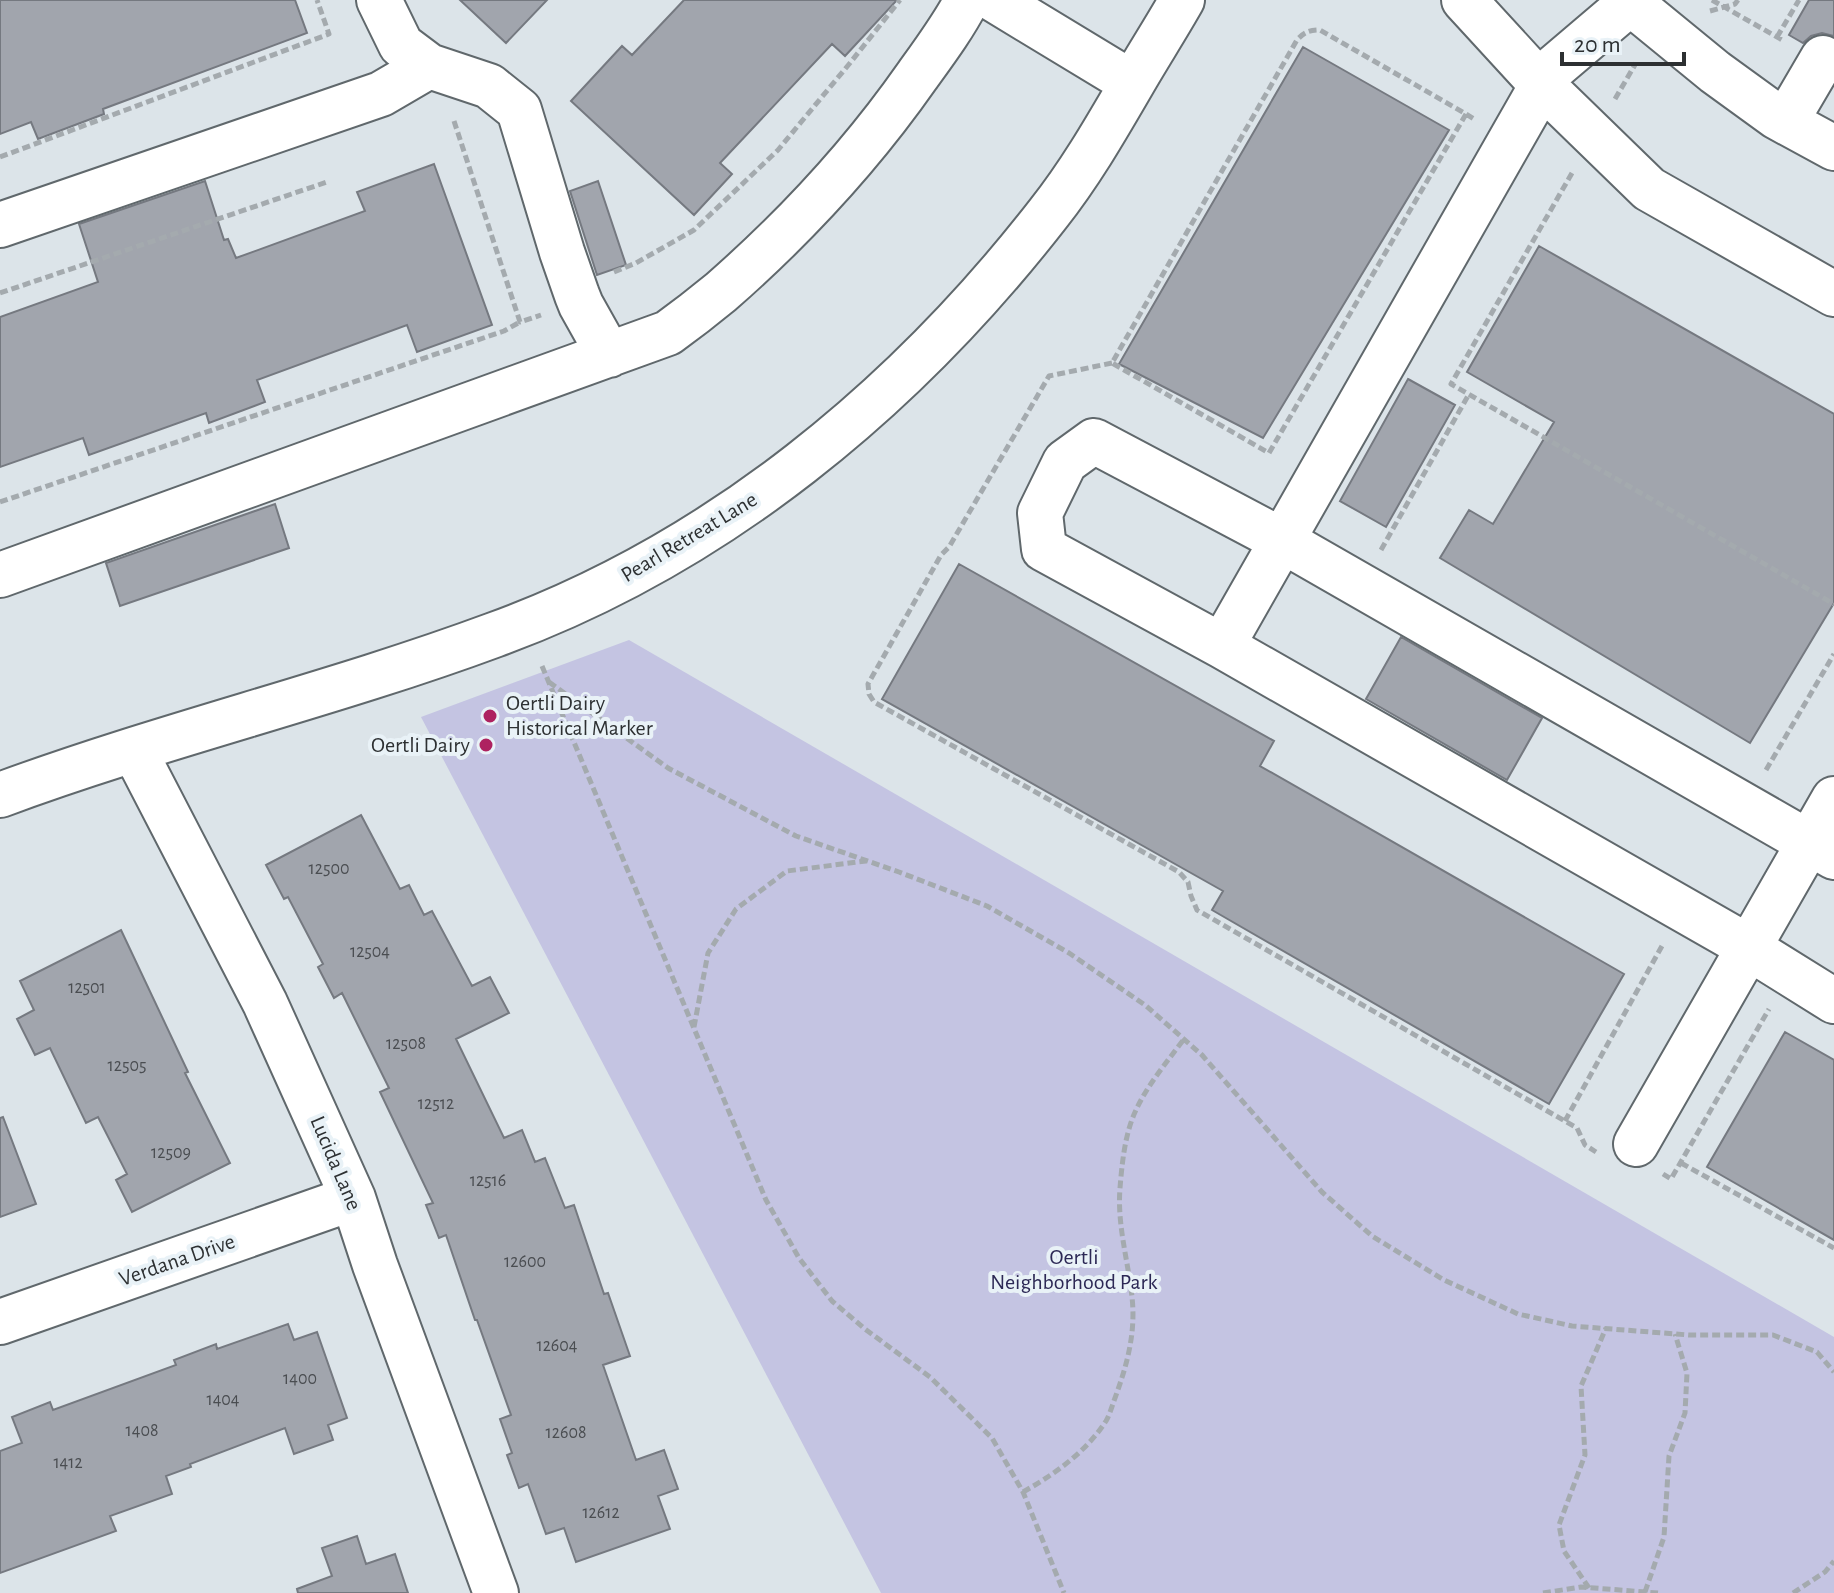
<svg xmlns="http://www.w3.org/2000/svg" width="1834" height="1593" font-family="'Alegreya Sans',sans-serif">
	<style>
		.green { fill: #c4c4e2 }
		.building { fill: #a1a5ad; stroke: #757980; stroke-width: 2 }
		.lines { fill: none; stroke-linecap: round; stroke-linejoin: round }
		.minor-casing { stroke: #60686c; stroke-width: 48 }
		.path { stroke: #a4aaae; stroke-width: 5; stroke-dasharray: 8 4; stroke-linecap: butt }
		.minor { stroke: #fff; stroke-width: 44 }
		.poi-dot { fill: #ae2260; stroke: #e9f2f7; stroke-width: 3 }
		.labels { text-anchor: middle; dominant-baseline: central; stroke-width: 8; stroke-linejoin: round; paint-order: stroke }
		.number-label { font-size: 18px; fill: #4a4d51 }
		.street-label { font-size: 22px; fill: #2d3032; stroke: #e9f2f7 }
		.poi-label { font-size: 22px; fill: #2d3032; stroke: #e9f2f7; text-anchor: start }
		.park-label { font-size: 22px; fill: #2c2855; stroke: #e9f2f7 }
	</style>
	<rect width="100%" height="100%" fill="#dce4e9"/>
	<path class="green" d="M 629,640 L 1834,1337 L 1834,1593 L 881,1593 L 421,717 Z"/>
	<path class="building" d="M 0,0 L 295,0 L 307,33 L 103,109 L 104,114 L 38,139 L 31,122 L 0,134 Z
		M 460,0 L 547,0 L 506,43 Z
		M 684,0 L 897,0 L 845,56 L 832,44 L 720,163 L 732,174 L 694,215 L 571,101 L 622,46 L 632,55 Z
		M 1809,0 L 1834,0 L 1834,36 L 1822,33 L 1811,36 L 1803,43 L 1789,35 Z
		M 1303,47 L 1449,130 L 1263,438 L 1119,364 Z
		M 434,164 L 492,325 L 417,352 L 407,325 L 257,380 L 265,402 L 209,423 L 206,413 L 89,455 L 83,438 L 0,467 L 0,317 L 98,282 L 79,224 L 205,181 L 224,240 L 228,239 L 236,258 L 365,211 L 357,192 Z
		M 598,181 L 626,265 L 597,275 L 570,191 Z
		M 1539,246 L 1834,414 L 1834,603 L 1750,743 L 1440,558 L 1469,510 L 1493,524 L 1554,422 L 1467,372 Z
		M 1408,379 L 1455,405 L 1386,527 L 1340,501 Z
		M 275,504 L 289,548 L 120,606 L 106,563 Z
		M 959,564 L 1274,741 L 1260,766 L 1624,974 L 1549,1104 L 1212,910 L 1223,891 L 882,699 Z
		M 1401,637 L 1542,718 L 1507,780 L 1366,699 Z
		M 361,815 L 400,889 L 409,885 L 424,915 L 432,911 L 472,986 L 490,977 L 509,1013 L 456,1039 L 504,1138 L 522,1130 L 535,1162 L 545,1158 L 565,1208 L 574,1205 L 604,1294 L 608,1293 L 630,1356 L 603,1365 L 636,1460 L 664,1450 L 678,1489 L 658,1496 L 670,1529 L 576,1562 L 564,1528 L 546,1534 L 528,1484 L 519,1488 L 507,1455 L 512,1453 L 500,1419 L 511,1415 L 477,1320 L 475,1320 L 446,1235 L 439,1238 L 426,1205 L 433,1203 L 380,1092 L 389,1088 L 342,993 L 334,998 L 318,967 L 323,964 L 288,897 L 284,899 L 266,865 Z
		M 121,930 L 188,1072 L 185,1073 L 230,1163 L 132,1212 L 116,1180 L 127,1174 L 98,1117 L 86,1123 L 50,1048 L 35,1055 L 17,1019 L 34,1010 L 20,981 Z
		M 1785,1032 L 1834,1060 L 1834,1240 L 1707,1167 Z
		M 3,1117 L 36,1204 L 0,1217 L 0,1118 Z
		M 288,1324 L 294,1340 L 317,1332 L 347,1418 L 328,1425 L 333,1440 L 294,1454 L 285,1428 L 190,1464 L 191,1467 L 166,1476 L 172,1494 L 110,1516 L 116,1531 L 0,1573 L 0,1451 L 22,1443 L 12,1417 L 50,1402 L 53,1410 L 176,1365 L 174,1360 L 216,1344 L 217,1349 Z
		M 357,1536 L 366,1564 L 395,1554 L 408,1593 L 298,1593 L 297,1589 L 332,1576 L 322,1548 Z"/>
	<g class="lines">
		<defs>
			<path id="minor" d="M 379,0 L 401,45 L 429,66 L 489,86 L 519,110 L 562,252 L 577,295 L 581,305 L 609,355
				M 995,0 L 1132,83
				M 1464,0 L 1542,85 L 1649,189 L 1834,294
				M 1627,0 L 1715,72 L 1777,117 L 1834,148
				M 1786,121 L 1823,58
				M 0,225 L 381,94 L 429,66
				M 0,575 L 668,333 C 686,320 704,306 721,292 C 794,228 861,156 917,76 C 935,51 953,27 967,0
				M 1222,646 L 1550,71 L 1630,3
				M 134,750 L 265,1003 L 353,1198 L 375,1265 L 496,1593
				M 0,795 C 162,735 332,695 494,635 C 717,554 904,399 1048,214 C 1079,175 1104,132 1129,89 C 1146,59 1165,30 1182,0
				M 1834,857 L 1283,541 L 1094,441 L 1065,462 L 1040,513 L 1044,549 L 1222,646 L 1733,938 L 1834,1001
				M 1636,1144 L 1834,799
				M 0,1322 L 353,1198"/>
		</defs>
		<use href="#minor" class="minor-casing"/>
		<path class="path" d="M 1712,0 L 1784,41
			M 1710,11 L 1735,4 L 1738,0
			M 1777,37 L 1799,0
			M 1615,99 L 1636,63
			M 1466,114 L 1269,453 L 1112,363 L 1297,40 C 1304,32 1310,30 1320,30 L 1466,114 L 1474,119
			M 454,121 L 520,322 L 541,315
			M 0,157 L 329,34 L 317,0
			M 1572,173 L 1451,384 L 1834,604
			M 614,272 L 636,263 L 694,230 L 778,150 L 850,63 L 900,0
			M 0,293 L 327,182
			M 1112,363 L 1049,376 L 949,547 L 941,555 L 868,684 L 869,694 L 874,702 L 1179,872 L 1188,882 L 1191,896 L 1197,910 L 1577,1128 L 1585,1145 L 1596,1152
			M 0,502 L 504,331 L 520,322
			M 1381,550 L 1469,394
			M 542,666 L 766,1200 L 799,1258 L 832,1301 L 865,1329 L 930,1377 L 992,1438 L 1023,1492 L 1064,1593
			M 549,682 L 668,768 L 796,836 L 899,872 L 987,906 L 1069,953 L 1145,1005 L 1202,1055 L 1322,1192 L 1372,1236 L 1444,1280 L 1518,1314 L 1572,1326 L 1689,1335 L 1773,1335 L 1817,1352 L 1834,1372
			M 1766,770 L 1834,654
			M 694,1027 L 708,953 L 736,909 L 787,871 L 866,861
			M 1565,1121 L 1662,946
			M 1681,1163 L 1834,1248
			M 1663,1174 L 1671,1179 L 1769,1009
			M 1023,1492 C 1055,1474 1086,1452 1106,1421 C 1110,1414 1112,1406 1115,1398 C 1127,1365 1136,1333 1132,1297 C 1128,1260 1117,1225 1120,1188 C 1122,1163 1125,1133 1136,1110 C 1148,1084 1167,1062 1184,1039
			M 1589,1588 L 1564,1551 L 1559,1525 L 1585,1455 L 1581,1386 L 1606,1328
			M 1645,1592 L 1664,1537 L 1669,1456 L 1685,1413 L 1687,1373 L 1675,1334
			M 1543,1593 L 1581,1587 L 1658,1593
			M 1793,1593 L 1825,1572 L 1834,1561"/>
		<use href="#minor" class="minor"/>
	</g>
	<g class="poi-dot">
		<circle cx="490" cy="716" r="8"/>
		<circle cx="486" cy="745" r="8"/>
	</g>
	<g class="labels">
		<g class="number-label">
			<text x="329" y="869">12500</text>
			<text x="370" y="952">12504</text>
			<text x="87" y="988">12501</text>
			<text x="406" y="1044">12508</text>
			<text x="127" y="1066">12505</text>
			<text x="436" y="1104">12512</text>
			<text x="171" y="1153">12509</text>
			<text x="488" y="1181">12516</text>
			<text x="525" y="1262">12600</text>
			<text x="557" y="1346">12604</text>
			<text x="300" y="1379">1400</text>
			<text x="223" y="1400">1404</text>
			<text x="142" y="1431">1408</text>
			<text x="566" y="1433">12608</text>
			<text x="68" y="1463">1412</text>
			<text x="601" y="1513">12612</text>
		</g>
		<g class="street-label">
			<text transform="translate(689 537) rotate(-31)">Pearl Retreat Lane</text>
			<text transform="translate(336 1163) rotate(67)">Lucida Lane</text>
			<text transform="translate(177 1260) rotate(-19)">Verdana Drive</text>
		</g>
		<g class="poi-label">
			<text x="506" y="703">Oertli Dairy<tspan x="506" dy="25">Historical Marker</tspan></text>
			<text x="470" y="745" text-anchor="end">Oertli Dairy</text>
		</g>
		<g class="park-label">
			<text x="1074" y="1257">Oertli<tspan x="1074" dy="25">Neighborhood Park</tspan></text>
		</g>
	</g>
	<path d="M1562 52v12h122v-12" fill="none" stroke="#2d3032" stroke-width="4"/>
	<text x="1574" y="52" font-size="24" fill="#2d3032" stroke="#e9f2f7" stroke-width="6" paint-order="stroke">20 m</text>
</svg>
